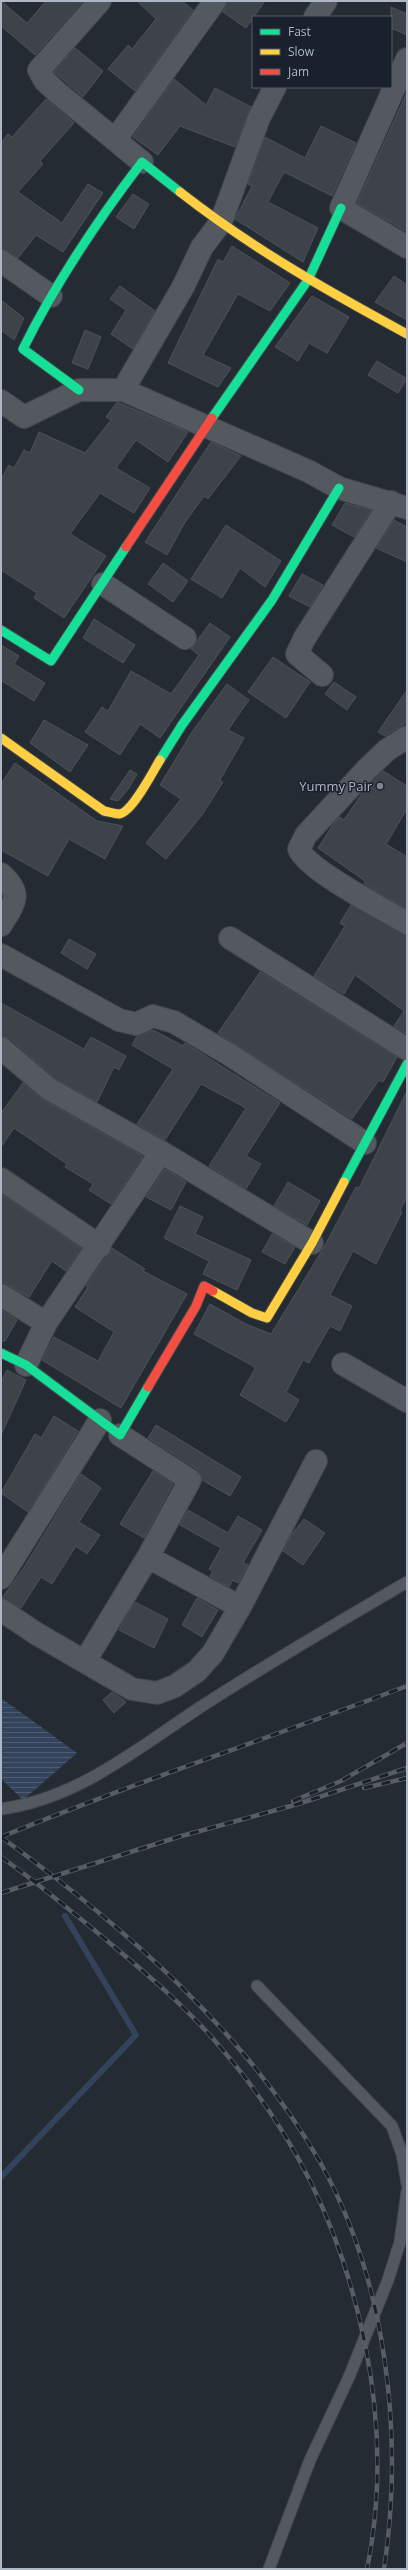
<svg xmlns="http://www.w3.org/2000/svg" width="408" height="2570" font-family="'Open Sans',sans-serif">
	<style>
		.water { fill: url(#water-rules) }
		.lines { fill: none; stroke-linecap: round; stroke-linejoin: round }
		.stream { stroke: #32435b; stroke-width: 6 }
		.building { fill: #3e434a; stroke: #4c525a }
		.lane-casing { stroke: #41464b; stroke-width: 13 }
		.street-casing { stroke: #41464b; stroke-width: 24 }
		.fast-casing { stroke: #41464b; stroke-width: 11 }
		.slow-casing { stroke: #41464b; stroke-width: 11 }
		.jam-casing { stroke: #41464b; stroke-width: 11 }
		.lane { stroke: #545960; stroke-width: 11 }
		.street { stroke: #545960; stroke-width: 22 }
		.fast { stroke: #16e098; stroke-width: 9 }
		.slow { stroke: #ffcf43; stroke-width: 9 }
		.jam { stroke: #f24e42; stroke-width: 9 }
		.rail-casing { stroke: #585d64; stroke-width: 4.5 }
		.rail { stroke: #19212c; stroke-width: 3; stroke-dasharray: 9; stroke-linecap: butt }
		.poi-dot { fill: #7d8692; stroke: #19212c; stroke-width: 1.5 }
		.labels { text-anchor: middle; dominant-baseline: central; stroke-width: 3; stroke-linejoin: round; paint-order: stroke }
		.poi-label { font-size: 13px; fill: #adb7c5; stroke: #19212c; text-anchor: end }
	</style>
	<defs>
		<pattern id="water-rules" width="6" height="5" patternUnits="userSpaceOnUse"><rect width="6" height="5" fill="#32435b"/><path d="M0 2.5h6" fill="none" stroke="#4d5c71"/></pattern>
	</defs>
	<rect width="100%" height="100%" fill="#252b32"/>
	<path class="water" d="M 1,1698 L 77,1753 L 23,1800 L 1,1779 Z"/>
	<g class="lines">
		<path class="stream" d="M 1,2177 L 136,2035 L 65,1916"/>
	</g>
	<path class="building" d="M 1,1 L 27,23 L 46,1 L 83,1 L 35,55 L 1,26 Z
		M 137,1 L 182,1 L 193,10 L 135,91 L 108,69 L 128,45 L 132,49 L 156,19 Z
		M 227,1 L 265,1 L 246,28 L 223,12 Z
		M 391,7 L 407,14 L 407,35 L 391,28 Z
		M 75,48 L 103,71 L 83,97 L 54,72 Z
		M 174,79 L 206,105 L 215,88 L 251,107 L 235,147 L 180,126 L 158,155 L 133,137 Z
		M 407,92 L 407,232 L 357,203 Z
		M 46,99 L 74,123 L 40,161 L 43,164 L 18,192 L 62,223 L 88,184 L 103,193 L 63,252 L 36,235 L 18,258 L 1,249 L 1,143 L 8,134 L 12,137 Z
		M 321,126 L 356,143 L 332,196 L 284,172 L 268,202 L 318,228 L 303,262 L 235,219 L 252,186 L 248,184 L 265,137 L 305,158 Z
		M 133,194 L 149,204 L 134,229 L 116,217 Z
		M 232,246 L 290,283 L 270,311 L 238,294 L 203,355 L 231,368 L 218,387 L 168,363 L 218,259 L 223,262 Z
		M 394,276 L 407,285 L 407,320 L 375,302 Z
		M 120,286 L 155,311 L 133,349 L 111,334 L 126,310 L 110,299 Z
		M 312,296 L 349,317 L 327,353 L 309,343 L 298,361 L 275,347 Z
		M 1,300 L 24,318 L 14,340 L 1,330 Z
		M 85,330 L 101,337 L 88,369 L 72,363 Z
		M 377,361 L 407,379 L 398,393 L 368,375 Z
		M 117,402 L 188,432 L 168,462 L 136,440 L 116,468 L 150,488 L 134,513 L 100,493 L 70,534 L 106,556 L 64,618 L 34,598 L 37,593 L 1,570 L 1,479 L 9,465 L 14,468 L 24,450 L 30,453 L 39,432 L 85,453 L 111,420 L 106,417 Z
		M 211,442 L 241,456 L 208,499 L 204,496 L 184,524 L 167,555 L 145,542 Z
		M 345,503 L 371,510 L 354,537 L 332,525 Z
		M 394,520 L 407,527 L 407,562 L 376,548 Z
		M 226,525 L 281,561 L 265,587 L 240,568 L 222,598 L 191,579 Z
		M 163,563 L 188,581 L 173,602 L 148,584 Z
		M 302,574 L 323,585 L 310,607 L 289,596 Z
		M 94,619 L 135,645 L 123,663 L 83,638 Z
		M 210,623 L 230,637 L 160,738 L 140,724 L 120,755 L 85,732 L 102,707 L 108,711 L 131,671 L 171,694 L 199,655 L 191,649 Z
		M 1,645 L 19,656 L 14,664 L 45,683 L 34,701 L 2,681 L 1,683 Z
		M 273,657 L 310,682 L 286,718 L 248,692 Z
		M 334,682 L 356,697 L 347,710 L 325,694 Z
		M 227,684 L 249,700 L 228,730 L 244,738 L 220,780 L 223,782 L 202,815 L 166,859 L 146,843 L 181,799 L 160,785 L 192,732 Z
		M 407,690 L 407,722 L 385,736 L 378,732 Z
		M 44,720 L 88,745 L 70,772 L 30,743 Z
		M 15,763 L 97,821 L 123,826 L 105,859 L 69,839 L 48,876 L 1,850 L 1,784 Z
		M 130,770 L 137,774 L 129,788 L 118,801 L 110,799 Z
		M 383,771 L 407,786 L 407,809 L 386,844 L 407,857 L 407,909 L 364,884 L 365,881 L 318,848 L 334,823 L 340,817 L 344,820 L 363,792 Z
		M 351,905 L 407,935 L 407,1034 L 394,1026 L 404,1011 L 355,975 L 344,994 L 314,976 L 345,926 L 340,923 Z
		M 69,939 L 96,954 L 87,969 L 61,953 Z
		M 260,972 L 397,1057 L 383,1082 L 379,1080 L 352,1119 L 218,1033 Z
		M 1,1003 L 84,1049 L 91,1037 L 126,1056 L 119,1070 L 114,1067 L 97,1102 L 56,1079 L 9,1038 L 1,1036 Z
		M 153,1030 L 183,1046 L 185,1043 L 280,1103 L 246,1156 L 261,1164 L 246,1189 L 209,1166 L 246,1108 L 201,1084 L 165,1140 L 137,1124 L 173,1069 L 132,1045 L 137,1036 Z
		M 23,1083 L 43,1100 L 143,1156 L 111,1204 L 89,1190 L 93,1184 L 65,1167 L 67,1164 L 14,1128 L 1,1147 L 1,1113 Z
		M 407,1091 L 407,1197 L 400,1210 L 402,1212 L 376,1264 L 353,1251 L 330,1295 L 352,1306 L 340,1331 L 330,1326 L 309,1363 L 303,1360 L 286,1392 L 299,1400 L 286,1422 L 240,1395 L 255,1369 L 253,1366 L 194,1334 L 210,1304 L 246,1324 L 271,1334 L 323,1249 L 356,1187 L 359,1188 Z
		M 165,1169 L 186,1182 L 171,1210 L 146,1197 Z
		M 288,1182 L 320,1201 L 307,1225 L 274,1206 Z
		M 1,1194 L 81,1248 L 66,1271 L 52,1261 L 29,1297 L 1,1281 Z
		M 180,1206 L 203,1217 L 195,1234 L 251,1260 L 237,1290 L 203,1274 L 209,1261 L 164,1238 Z
		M 272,1234 L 295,1247 L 285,1264 L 262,1252 Z
		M 112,1248 L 145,1269 L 143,1271 L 187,1294 L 121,1408 L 42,1360 L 54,1337 L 98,1361 L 114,1332 L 75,1307 L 88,1287 L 86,1286 Z
		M 1,1310 L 17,1320 L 5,1341 L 1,1341 Z
		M 7,1370 L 26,1380 L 1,1435 L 1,1382 Z
		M 54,1416 L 78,1431 L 28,1512 L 1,1493 L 35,1434 L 41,1438 Z
		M 156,1425 L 241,1477 L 230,1496 L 202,1480 L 197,1469 L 148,1438 Z
		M 153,1471 L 173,1484 L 144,1538 L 120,1524 Z
		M 81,1474 L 101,1488 L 79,1522 L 100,1535 L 87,1554 L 76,1546 L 52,1584 L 41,1577 L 21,1608 L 2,1598 L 23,1569 Z
		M 188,1510 L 228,1533 L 238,1516 L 262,1530 L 243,1563 L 248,1565 L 238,1583 L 233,1580 L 229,1587 L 210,1576 L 213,1571 L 209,1569 L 221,1548 L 180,1525 Z
		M 304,1519 L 325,1533 L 303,1565 L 283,1551 L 291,1535 Z
		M 197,1598 L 218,1610 L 202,1637 L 182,1625 Z
		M 135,1602 L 168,1619 L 154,1648 L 119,1630 Z
		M 112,1692 L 126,1702 L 114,1713 L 103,1700 Z"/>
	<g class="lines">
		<defs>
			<path id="lane" d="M 1,1809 C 83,1798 146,1741 213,1699 C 277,1658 342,1620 407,1582
				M 257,1986 L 392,2126 L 402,2154 L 407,2184
				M 269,2569 L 310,2460 L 349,2377 L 388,2280 L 400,2242 L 407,2191"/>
			<path id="street" d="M 100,1 L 39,70 L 45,81 L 58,93 L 142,162
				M 315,17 L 326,1
				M 407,59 L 341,208 L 407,247
				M 115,140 L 215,1
				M 1,261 L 51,296
				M 123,390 L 183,287 L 202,247 L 221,222 L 259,118 L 275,87
				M 1,401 L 24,417 L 79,390 L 123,390 L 308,471 L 339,488 L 407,508
				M 103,584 L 185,638
				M 322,675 L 297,654 L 304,639 L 391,502
				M 407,737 L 387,750 L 367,769 L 306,835 L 299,849 C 307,870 385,910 407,923
				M 1,874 C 23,894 15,902 1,925
				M 230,938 L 407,1049
				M 1,955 L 119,1020 L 136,1024 L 153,1016 L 174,1022 L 230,1055 L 365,1143
				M 1,1048 L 49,1089 L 161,1152 L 312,1243
				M 1,1179 L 100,1246
				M 1,1295 L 46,1323
				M 343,1364 L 407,1401
				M 26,1365 L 46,1323 L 161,1152
				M 148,1557 L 240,1607
				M 1,1578 L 100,1420
				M 1,1610 L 37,1634 L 132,1689 L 157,1693 L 175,1686 L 197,1671 L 213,1653 L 240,1607 L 316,1461
				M 85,1661 L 148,1557 L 190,1480 L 120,1435"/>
			<path id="fast" d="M 79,390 L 23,349 C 56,282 97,221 142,162 L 180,192
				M 212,418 L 308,280 L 341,208
				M 1,630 L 51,661 L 126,547
				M 160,760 L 182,725 L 272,600 L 339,488
				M 344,1182 L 407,1064
				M 1,1353 L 26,1365 L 120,1435 L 148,1387"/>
			<path id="slow" d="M 180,192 C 253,249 326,290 407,334
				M 1,738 L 104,811 C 109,812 115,814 119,814 C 132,813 153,771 160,760
				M 213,1291 L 252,1313 L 267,1318 L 312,1243 L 344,1182"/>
			<path id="jam" d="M 126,547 L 212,418
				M 148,1387 L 196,1306 L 204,1286 L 213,1291"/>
		</defs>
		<use href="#lane" class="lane-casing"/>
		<use href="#street" class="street-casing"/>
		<use href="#fast" class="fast-casing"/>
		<use href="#slow" class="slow-casing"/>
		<use href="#jam" class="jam-casing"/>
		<use href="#lane" class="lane"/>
		<use href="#street" class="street"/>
		<use href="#fast" class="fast"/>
		<use href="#slow" class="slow"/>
		<use href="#jam" class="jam"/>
		<defs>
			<path id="rail" d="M 364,1788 L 407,1778
				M 293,1801 L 341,1781 L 407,1743
				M 1,1837 C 122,1925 245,2031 320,2162 C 387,2281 404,2436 384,2569
				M 1,1837 C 135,1782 272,1737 407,1686
				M 1,1857 C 37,1882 71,1911 105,1939 C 143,1971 182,2003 215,2041 C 294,2131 341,2226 365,2344 C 380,2418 382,2495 367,2569
				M 1,1893 L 178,1837 L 298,1804 L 407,1768"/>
		</defs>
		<use href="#rail" class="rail-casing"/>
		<use href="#rail" class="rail"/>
	</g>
	<circle class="poi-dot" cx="380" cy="786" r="4"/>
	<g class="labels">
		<g class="poi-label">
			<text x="372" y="786">Yummy Pair</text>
		</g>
	</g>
	<rect width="408" height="2570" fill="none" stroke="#adb7c5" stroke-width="4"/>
	<rect x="252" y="16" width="140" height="72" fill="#19212c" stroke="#545d69"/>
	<rect x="260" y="29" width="20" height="6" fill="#16e098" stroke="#545d69"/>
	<text x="288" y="36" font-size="12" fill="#adb7c5">Fast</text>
	<rect x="260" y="49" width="20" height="6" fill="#ffcf43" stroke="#545d69"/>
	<text x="288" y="56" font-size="12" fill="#adb7c5">Slow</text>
	<rect x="260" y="69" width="20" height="6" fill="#f24e42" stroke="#545d69"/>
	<text x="288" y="76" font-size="12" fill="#adb7c5">Jam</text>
</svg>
